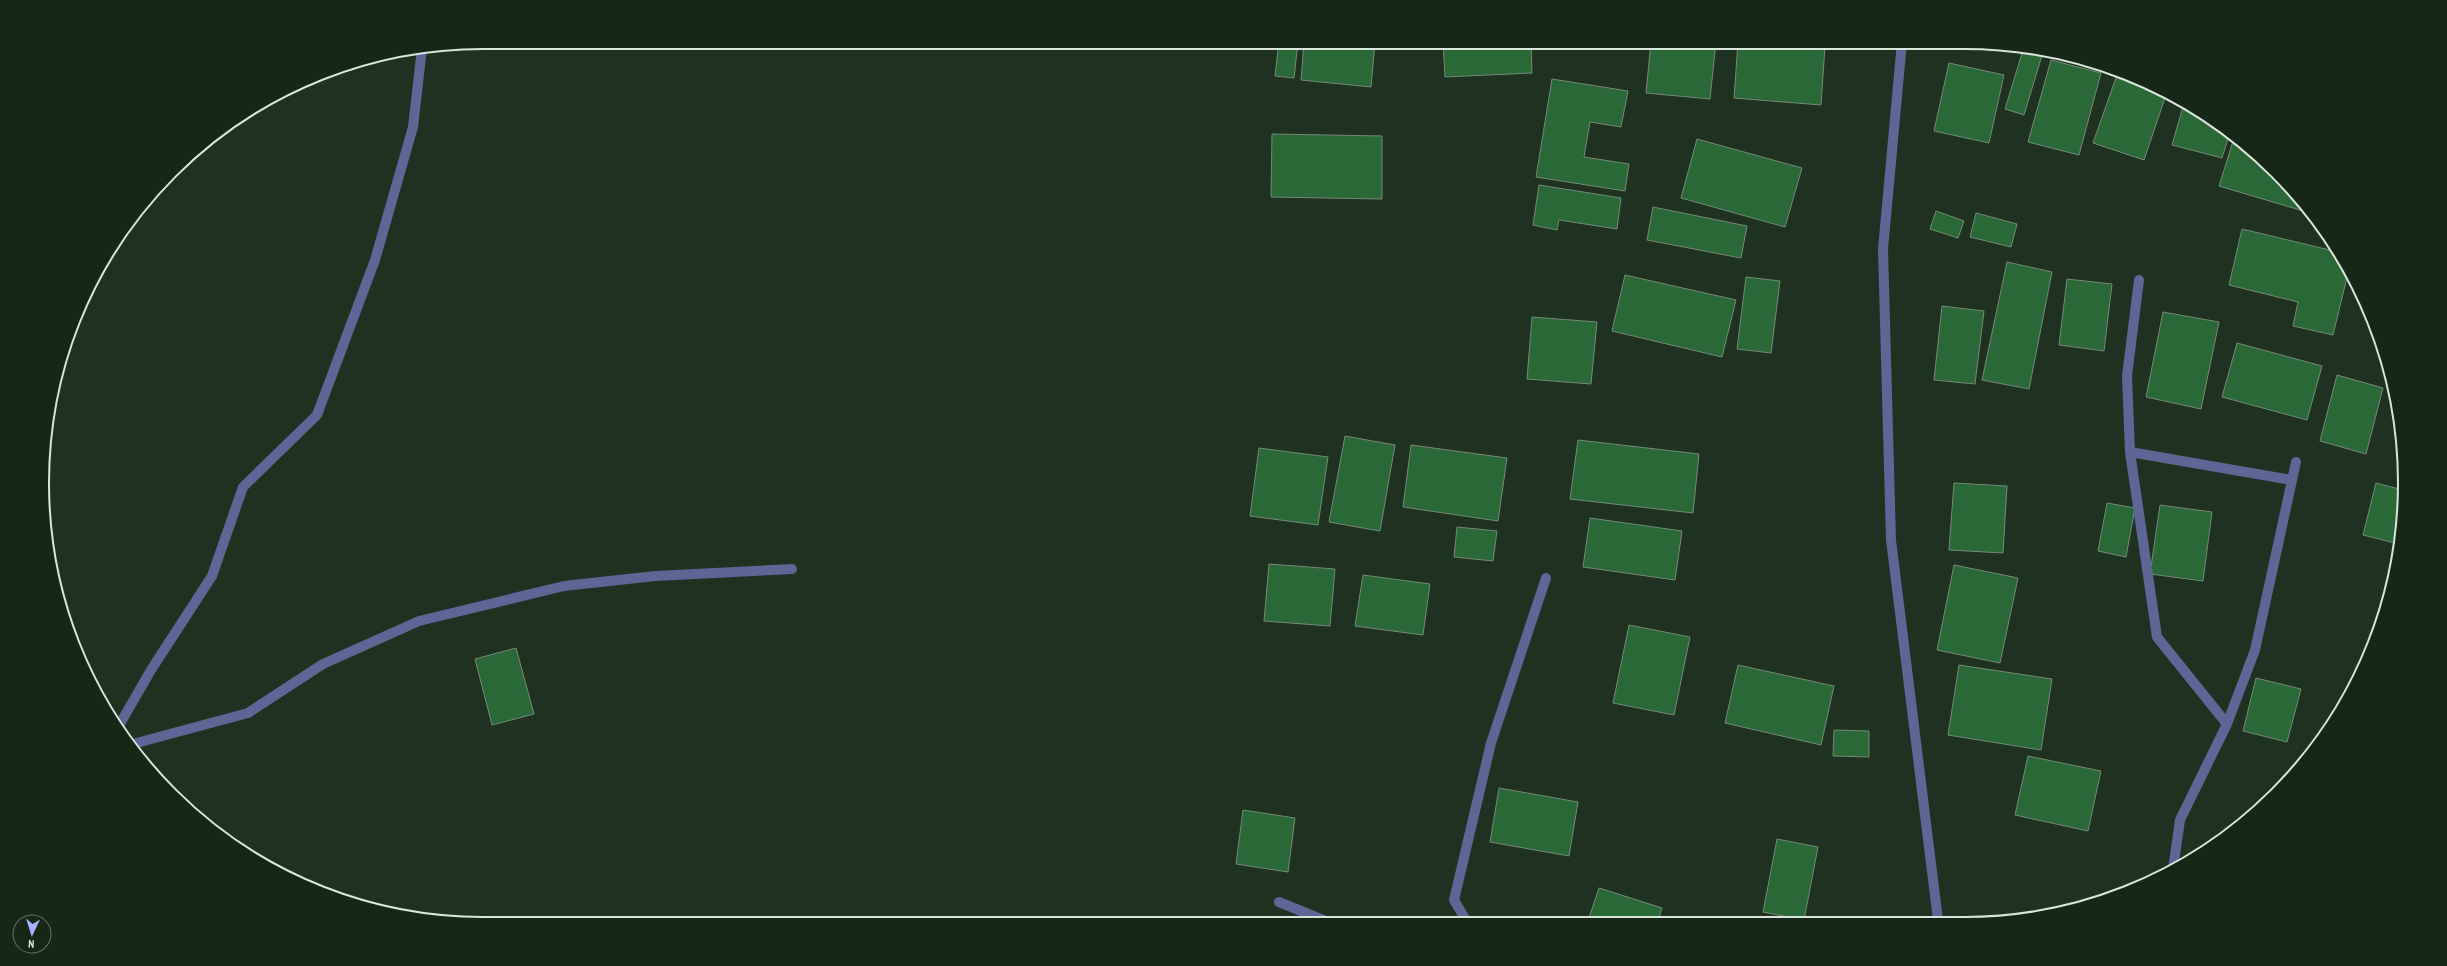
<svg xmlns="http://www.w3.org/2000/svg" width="2447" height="966" font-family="'PT Sans Narrow',sans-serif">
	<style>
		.building { fill: #2b6837; stroke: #768a78 }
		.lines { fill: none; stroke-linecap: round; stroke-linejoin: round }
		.minor { stroke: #5d6694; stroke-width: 10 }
		.rim { fill: none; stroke: #dae5db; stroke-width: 2 }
	</style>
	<rect width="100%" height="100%" fill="#1f3121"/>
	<path class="building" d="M 1279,42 L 1298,42 L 1294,78 L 1275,76 Z
		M 1304,42 L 1375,42 L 1371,87 L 1301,80 Z
		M 1443,42 L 1531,42 L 1532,73 L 1445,77 Z
		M 1651,42 L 1716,42 L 1710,99 L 1646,93 Z
		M 1738,42 L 1783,42 L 1825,46 L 1821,105 L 1734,98 Z
		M 2023,50 L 2043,52 L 2024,115 L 2005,109 Z
		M 2051,60 L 2101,73 L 2079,155 L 2028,142 Z
		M 1949,63 L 2004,75 L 1989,143 L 1934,131 Z
		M 2118,72 L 2167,92 L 2144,160 L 2093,143 Z
		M 1552,79 L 1628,91 L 1621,127 L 1590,122 L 1584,157 L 1629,164 L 1625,191 L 1536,177 Z
		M 2184,103 L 2230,132 L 2222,158 L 2172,145 Z
		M 1272,134 L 1382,136 L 1382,199 L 1271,197 Z
		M 2235,135 L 2296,192 L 2310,213 L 2219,186 Z
		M 1697,139 L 1802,168 L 1785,227 L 1681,198 Z
		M 1539,185 L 1621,198 L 1617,229 L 1559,220 L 1557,230 L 1533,225 Z
		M 1653,207 L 1747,226 L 1741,258 L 1647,240 Z
		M 1936,211 L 1964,221 L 1958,238 L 1930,229 Z
		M 1976,213 L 2017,224 L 2011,247 L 1970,237 Z
		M 2242,229 L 2338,252 L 2349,269 L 2333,335 L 2293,326 L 2298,302 L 2229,285 Z
		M 2007,262 L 2052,272 L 2029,389 L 1982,380 Z
		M 1625,275 L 1736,300 L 1722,357 L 1612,331 Z
		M 1746,277 L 1780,281 L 1771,353 L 1737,349 Z
		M 2067,279 L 2112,284 L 2104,351 L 2059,345 Z
		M 1942,306 L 1984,311 L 1975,384 L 1934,380 Z
		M 2163,312 L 2219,322 L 2201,409 L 2146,397 Z
		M 1532,317 L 1597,322 L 1591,384 L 1527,379 Z
		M 2237,343 L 2322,366 L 2307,420 L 2222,397 Z
		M 2337,375 L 2383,388 L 2366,454 L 2320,441 Z
		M 2392,387 L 2395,399 L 2390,397 Z
		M 1345,436 L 1395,445 L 1380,531 L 1329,522 Z
		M 1578,440 L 1699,454 L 1693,513 L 1570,499 Z
		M 1411,445 L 1507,458 L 1498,521 L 1403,507 Z
		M 1259,448 L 1328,457 L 1318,525 L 1250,516 Z
		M 1954,483 L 2007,486 L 2003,553 L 1949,550 Z
		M 2376,483 L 2403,490 L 2404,512 L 2399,544 L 2363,535 Z
		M 2107,503 L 2135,508 L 2126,557 L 2098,551 Z
		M 2160,505 L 2212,512 L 2203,581 L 2150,574 Z
		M 1590,518 L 1682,531 L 1675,580 L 1583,567 Z
		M 1457,527 L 1497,531 L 1493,561 L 1454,557 Z
		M 1269,564 L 1335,569 L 1330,626 L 1264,621 Z
		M 1954,565 L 2018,578 L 2000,663 L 1937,650 Z
		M 1363,575 L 1430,584 L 1423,635 L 1355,626 Z
		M 1629,625 L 1690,637 L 1674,715 L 1613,703 Z
		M 516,648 L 534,714 L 492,725 L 475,659 Z
		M 1738,665 L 1834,686 L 1821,745 L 1725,723 Z
		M 1959,665 L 2052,679 L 2041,750 L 1948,735 Z
		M 2256,678 L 2301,689 L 2287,742 L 2243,731 Z
		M 1834,730 L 1869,731 L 1869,757 L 1833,756 Z
		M 2028,756 L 2101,771 L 2088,831 L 2015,815 Z
		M 1499,788 L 1578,802 L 1569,856 L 1490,842 Z
		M 1243,810 L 1295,818 L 1288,872 L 1236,864 Z
		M 1777,839 L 1818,847 L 1804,920 L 1763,912 Z
		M 1599,888 L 1662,908 L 1658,921 L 1588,921 Z"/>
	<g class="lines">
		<path class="minor" d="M 1902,42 L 1883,249 L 1891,540 L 1938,920
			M 2139,280 L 2127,376 L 2130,452 L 2157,637 L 2227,724
			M 2130,452 L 2292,480
			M 117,729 L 151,670 L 212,576 L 243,487 L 317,415 L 375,260 L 413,127 L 422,48
			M 129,745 L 248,713 L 323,664 L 419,621 L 564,586 L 655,576 L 792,569
			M 2173,869 L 2180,820 L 2227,724 L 2255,650 L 2296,462
			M 1279,902 L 1328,922
			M 1467,922 L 1454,900 L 1491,743 L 1546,578"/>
	</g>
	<path d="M0 0H2447V966H0ZM483 49H1964A434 434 0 0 1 2398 483V483A434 434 0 0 1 1964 917H483A434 434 0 0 1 49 483V483A434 434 0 0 1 483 49Z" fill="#162718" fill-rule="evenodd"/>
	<path class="rim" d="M483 49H1964A434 434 0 0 1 2398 483V483A434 434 0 0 1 1964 917H483A434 434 0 0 1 49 483V483A434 434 0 0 1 483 49Z"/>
	<g transform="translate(32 934) rotate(184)"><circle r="19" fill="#162718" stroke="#647366"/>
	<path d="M0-3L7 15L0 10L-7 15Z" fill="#a2b2fd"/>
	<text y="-6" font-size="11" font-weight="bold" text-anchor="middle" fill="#dae5db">N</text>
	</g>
</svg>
